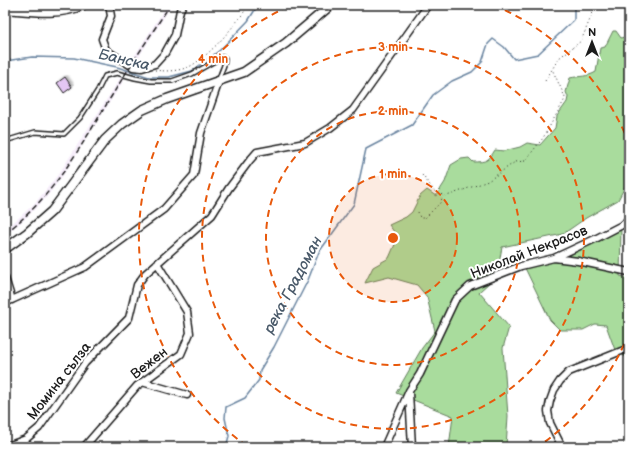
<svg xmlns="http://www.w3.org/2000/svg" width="634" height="452" font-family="'Balsamiq Sans',sans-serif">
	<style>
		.built { fill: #f7eefb }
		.green { fill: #a9dc9d; stroke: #627c5c }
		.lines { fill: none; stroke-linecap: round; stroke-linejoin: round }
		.stream { stroke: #6984a0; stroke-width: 1.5 }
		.building { fill: #e4c6f3; stroke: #1c1c1c; filter: url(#shadow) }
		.lane-casing { stroke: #1c1c1c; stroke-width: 6 }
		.street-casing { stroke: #1c1c1c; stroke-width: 9 }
		.secondary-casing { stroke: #1c1c1c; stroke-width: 11 }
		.path { stroke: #1c1c1c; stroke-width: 1; stroke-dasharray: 1 3; stroke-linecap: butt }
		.lane { stroke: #fff; stroke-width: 3 }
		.street { stroke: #fff; stroke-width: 6 }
		.secondary { stroke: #fff; stroke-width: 8 }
		.rail { stroke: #1c1c1c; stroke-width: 1.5; stroke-dasharray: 6 3; stroke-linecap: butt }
		.ring { fill: none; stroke: #e8590c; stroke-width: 2; stroke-dasharray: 7 5 }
		.labels { text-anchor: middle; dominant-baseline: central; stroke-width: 4; stroke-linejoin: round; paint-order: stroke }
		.street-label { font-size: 14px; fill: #1c1c1c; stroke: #fff }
		.water-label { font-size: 15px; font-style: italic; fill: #495969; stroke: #fff }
		.centre { fill: #e8590c; stroke: #fff; stroke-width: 2 }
		.ring-label { font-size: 12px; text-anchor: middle; font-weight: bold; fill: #e8590c; stroke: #fff; stroke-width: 4; stroke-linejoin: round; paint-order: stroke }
	</style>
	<defs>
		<filter id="shadow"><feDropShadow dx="2" dy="-2" stdDeviation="1" flood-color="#0004"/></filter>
	</defs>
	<rect width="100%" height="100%" fill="#fff"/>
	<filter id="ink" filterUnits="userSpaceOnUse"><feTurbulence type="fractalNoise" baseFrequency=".025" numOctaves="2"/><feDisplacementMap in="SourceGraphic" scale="8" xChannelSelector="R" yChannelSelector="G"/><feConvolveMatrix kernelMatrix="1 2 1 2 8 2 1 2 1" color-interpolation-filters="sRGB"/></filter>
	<g filter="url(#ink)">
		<path class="built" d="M 167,5 L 172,5 L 62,177 L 46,198 L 25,219 L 5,235 L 5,230 L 35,203 L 60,172 Z"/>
		<path class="green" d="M 613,31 L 616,31 L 621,38 L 629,35 L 629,179 L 618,200 L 586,218 L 563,234 L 502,247 L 500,258 L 508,275 L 491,281 L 479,292 L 509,327 L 503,348 L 508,416 L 506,447 L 449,447 L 453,416 L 396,393 L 422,348 L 435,331 L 427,297 L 417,285 L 389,277 L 365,283 L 373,267 L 389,258 L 396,242 L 395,233 L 389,225 L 406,217 L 412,212 L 420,196 L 427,190 L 436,196 L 445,182 L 451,165 L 461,159 L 469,158 L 473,162 C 487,162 488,161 495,150 L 504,151 L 520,147 L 527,143 L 540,145 L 555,128 L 557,116 L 567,102 L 568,97 L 566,92 L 570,78 C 579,76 588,77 596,72 L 600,48 L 605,47 Z
			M 621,229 L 620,276 L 629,278 L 629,319 L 627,326 L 629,327 L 629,359 L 615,350 L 606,325 L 595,324 L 583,330 L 560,330 L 550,320 L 525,268 Z"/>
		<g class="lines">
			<path class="stream" d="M 5,61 L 32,57 L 74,58 L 117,67 L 149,77 L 169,77 L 192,71 L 220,50 L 248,21 L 258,5
				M 226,447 L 229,436 L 225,418 L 226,407 L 245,398 L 259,380 L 260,370 L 274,347 L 308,280 L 319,252 L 354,204 L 366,149 L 412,125 L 433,95 L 452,81 L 472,72 L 482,62 L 488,44 L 493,39 L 504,47 L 514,59 L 538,54 L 574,20 L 574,5"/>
		</g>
		<path class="building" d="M 65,77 L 72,87 L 64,93 L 57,83 Z"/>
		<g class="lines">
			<defs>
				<path id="lane" d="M 5,141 L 35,132 L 64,134 L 80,118 L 98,90 L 105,76 L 117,73 L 135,78 L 151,81 L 172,81 L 192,74 L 222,57 L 225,58 C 226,65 220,72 219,80"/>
				<path id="street" d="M 109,5 L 111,16 L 102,39 L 106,50 L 133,67 L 142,68 L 155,64 L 165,53 L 175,35 L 180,10 L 183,5
					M 554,258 L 578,261 L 629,272
					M 5,278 L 12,300
					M 5,303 L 85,267 L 164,209 L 194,175 L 201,133 L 219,81
					M 142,382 L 187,395
					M 409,393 L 412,447
					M 5,447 L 26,439 L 39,428 L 85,363 L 129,318 L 137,285 L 145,274 L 212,215 L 229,188 L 250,160 L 257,152 L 305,143 L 330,128 L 353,110 L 428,5
					M 84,447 L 137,386 L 181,354 L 190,333 L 187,312 L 157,263
					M 384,447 L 409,391 L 420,374 L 455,300 L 470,286 L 521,266 L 554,258 L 597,238 L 624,224 L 629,218
					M 562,447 L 550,423 L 548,411 L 550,401 L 554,390 L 560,381 L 569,372 L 629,348
					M 628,447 L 629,443"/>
				<path id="secondary" d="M 5,9 C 31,11 58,16 83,5
					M 5,249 L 27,233 L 52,211 L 105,140 L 122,124 L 142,110 L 167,99 L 244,72 L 286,43 L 331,5"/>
			</defs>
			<use href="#lane" class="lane-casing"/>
			<use href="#street" class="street-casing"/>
			<use href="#secondary" class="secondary-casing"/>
			<path class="path" d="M 155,70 C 167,72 184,71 194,64 C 214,51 236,24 249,5
				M 545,81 L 559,58 L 581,41 L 596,5
				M 422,175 L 436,193 L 447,196 L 488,181 L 515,162 L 525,161 L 543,138 L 564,101 L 565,97 L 552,69
				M 418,212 L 420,218 L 425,218 L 440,203 L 443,196"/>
			<use href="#lane" class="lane"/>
			<use href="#street" class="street"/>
			<use href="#secondary" class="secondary"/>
			<path class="rail" d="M 5,233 C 52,199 81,146 111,97 C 130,66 150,36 170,5"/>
		</g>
	</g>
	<circle cx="393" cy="238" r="64" fill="#e8590c" fill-opacity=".12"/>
	<g class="ring">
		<circle cx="393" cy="238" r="64"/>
		<circle cx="393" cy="238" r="127"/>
		<circle cx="393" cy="238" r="191"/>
		<path d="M629 333A254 254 0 0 1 539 446M247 446A254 254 0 0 1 292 5M494 5A254 254 0 0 1 629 143"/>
	</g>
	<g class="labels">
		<g class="street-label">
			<text transform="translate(529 252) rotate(-21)">Николай Некрасов</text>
			<text transform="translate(149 363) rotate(-38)">Вежен</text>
			<text transform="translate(59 381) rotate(-52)">Момина сълза</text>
		</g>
		<g class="water-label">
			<text transform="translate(124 60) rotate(13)">Банска</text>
			<text transform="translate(293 285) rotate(-62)">река Градоман</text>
		</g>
	</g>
	<circle cx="393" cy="238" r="6" class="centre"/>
	<g class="ring-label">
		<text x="393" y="51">3 min</text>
		<text x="213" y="63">4 min</text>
		<text x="393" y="115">2 min</text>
		<text x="393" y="178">1 min</text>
	</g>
	<rect width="634" height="452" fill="none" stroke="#fff" stroke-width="20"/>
	<rect x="10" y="10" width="614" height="432" fill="none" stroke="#1c1c1c" stroke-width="1.5" filter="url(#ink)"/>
	<g transform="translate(592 42)" stroke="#ffffff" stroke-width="3" paint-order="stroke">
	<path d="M0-3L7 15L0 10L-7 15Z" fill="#1c1c1c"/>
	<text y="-6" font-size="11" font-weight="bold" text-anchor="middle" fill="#1c1c1c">N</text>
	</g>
</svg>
